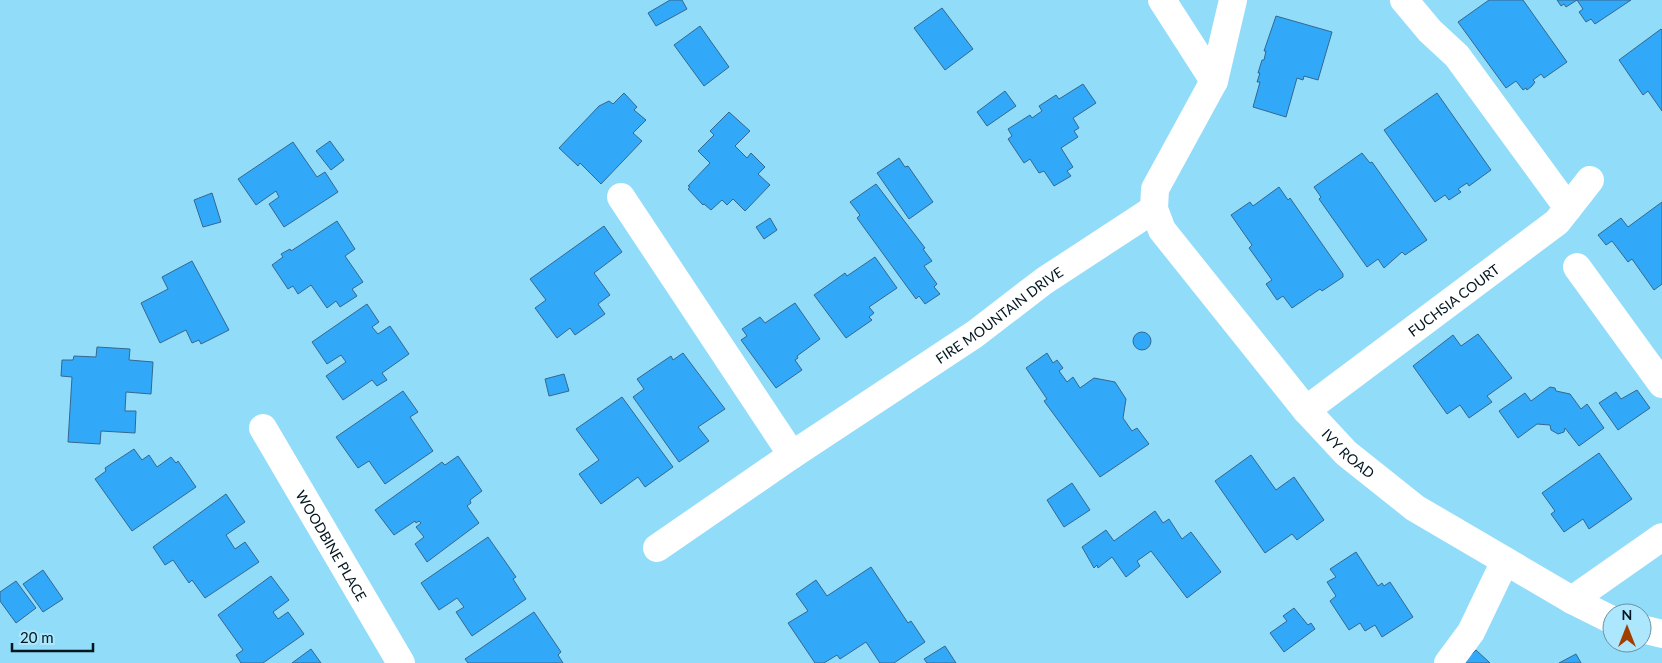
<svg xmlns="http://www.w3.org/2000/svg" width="1662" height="663" font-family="Lato,sans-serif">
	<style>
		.building { fill: #32a8f9; stroke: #35688f }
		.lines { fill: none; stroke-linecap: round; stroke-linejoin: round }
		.minor { stroke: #fff; stroke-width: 28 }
		.labels { text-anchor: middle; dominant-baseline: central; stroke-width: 4; stroke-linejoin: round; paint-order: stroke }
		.street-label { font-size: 14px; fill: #01161e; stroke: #ace7fe }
	</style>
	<rect width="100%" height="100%" fill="#91dcf9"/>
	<path class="building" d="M 670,0 L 682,0 L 687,9 L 656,26 L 648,13 Z
		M 1489,0 L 1523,0 L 1567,62 L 1544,78 L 1541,74 L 1533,80 L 1535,82 L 1532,86 L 1527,90 L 1526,88 L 1523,90 L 1516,81 L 1506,88 L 1458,22 Z
		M 1557,0 L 1631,0 L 1595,24 L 1591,19 L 1586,22 L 1579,12 L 1583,9 L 1577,0 L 1566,7 L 1564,4 L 1561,6 Z
		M 942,8 L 973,49 L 945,70 L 914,28 Z
		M 1276,16 L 1332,32 L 1318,80 L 1304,76 L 1303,80 L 1297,78 L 1286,117 L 1253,107 L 1260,82 L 1257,82 L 1260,73 L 1258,73 L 1262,60 L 1264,60 L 1266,51 L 1264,51 Z
		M 700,26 L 729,67 L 704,86 L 674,45 Z
		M 1661,29 L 1662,30 L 1662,111 L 1648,91 L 1643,95 L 1619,60 Z
		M 1083,84 L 1096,103 L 1073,118 L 1079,128 L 1074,131 L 1078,137 L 1061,148 L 1073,167 L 1067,171 L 1071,176 L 1054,186 L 1044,171 L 1039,173 L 1030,159 L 1024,163 L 1008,139 L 1012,136 L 1008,129 L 1030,115 L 1032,118 L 1042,111 L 1039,106 L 1056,95 L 1059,99 Z
		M 1005,91 L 1016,106 L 987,126 L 977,112 Z
		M 624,93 L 637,107 L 634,110 L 646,120 L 633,133 L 642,141 L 601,184 L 580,163 L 578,166 L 559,148 L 599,106 L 609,101 L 613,104 Z
		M 1437,93 L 1491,170 L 1469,186 L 1467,183 L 1458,189 L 1461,192 L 1449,200 L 1445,195 L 1435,202 L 1384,130 Z
		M 729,112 L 750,131 L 735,146 L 747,158 L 751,153 L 765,167 L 758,174 L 770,185 L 745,211 L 733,199 L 727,205 L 722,200 L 711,210 L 704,204 L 703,205 L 688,189 L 690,187 L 688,186 L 710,163 L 698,151 L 714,135 L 710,131 Z
		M 330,141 L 344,160 L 331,170 L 316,151 Z
		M 293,142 L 317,177 L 325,172 L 338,192 L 284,227 L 269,204 L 279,197 L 276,191 L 256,205 L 238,179 Z
		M 1362,153 L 1370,163 L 1372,162 L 1427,240 L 1405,255 L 1402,252 L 1384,268 L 1378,259 L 1367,267 L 1319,199 L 1321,197 L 1314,187 Z
		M 899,158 L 905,167 L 908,166 L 933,202 L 909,219 L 877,173 Z
		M 876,184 L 925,248 L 923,249 L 932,261 L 924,266 L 937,284 L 934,287 L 940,294 L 925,304 L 919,296 L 916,299 L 857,218 L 860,215 L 850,202 Z
		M 1279,187 L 1288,200 L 1290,198 L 1343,274 L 1343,277 L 1322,291 L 1320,289 L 1292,308 L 1283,296 L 1277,300 L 1266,284 L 1272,280 L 1249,248 L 1252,245 L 1231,215 L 1250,202 L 1253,206 Z
		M 212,193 L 221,222 L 203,227 L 194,200 Z
		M 1662,202 L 1662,284 L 1654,290 L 1632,259 L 1628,262 L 1612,241 L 1606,245 L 1598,235 L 1621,218 L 1628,227 Z
		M 770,218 L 777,230 L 764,239 L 756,227 Z
		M 337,221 L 355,249 L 345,256 L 363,282 L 352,289 L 357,296 L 340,307 L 336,301 L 327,308 L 311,285 L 298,294 L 293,286 L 288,289 L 272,265 L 283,257 L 281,254 L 290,249 L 291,251 Z
		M 604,226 L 622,252 L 594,273 L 610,295 L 598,304 L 605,314 L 575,335 L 570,328 L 557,338 L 535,308 L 546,300 L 530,279 Z
		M 875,257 L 897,288 L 869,307 L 874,313 L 869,317 L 872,320 L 846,338 L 814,295 L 845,273 L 847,276 Z
		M 192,261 L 229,330 L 201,344 L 199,340 L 192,343 L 186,330 L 160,343 L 141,303 L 168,289 L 162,277 Z
		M 795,303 L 820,339 L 797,356 L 798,358 L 795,360 L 802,370 L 776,388 L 741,340 L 747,336 L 742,329 L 760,317 L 765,323 Z
		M 367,304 L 379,322 L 372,327 L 378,334 L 390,326 L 409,354 L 382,373 L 387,380 L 377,386 L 372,380 L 343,400 L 326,376 L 346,362 L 341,355 L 327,364 L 312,342 Z
		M1133 341a9 9 0 1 1 18 0a9 9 0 1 1-18 0Z
		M 1478,334 L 1512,378 L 1487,396 L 1492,402 L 1469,418 L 1460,405 L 1447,414 L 1413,366 L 1453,335 L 1461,346 Z
		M 97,347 L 130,349 L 129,360 L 153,362 L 151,394 L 126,392 L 125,411 L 136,411 L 135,433 L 101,431 L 100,444 L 68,442 L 72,377 L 61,376 L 62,360 L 73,360 L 74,356 L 96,357 Z
		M 683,353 L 725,409 L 698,427 L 709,441 L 679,462 L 633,397 L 644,389 L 637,379 L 671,356 L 673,360 Z
		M 1047,353 L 1053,363 L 1057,360 L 1063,368 L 1059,371 L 1067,382 L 1073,377 L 1080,388 L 1094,378 L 1115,382 L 1126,399 L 1123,418 L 1132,431 L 1137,428 L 1149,444 L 1100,477 L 1044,401 L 1047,399 L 1026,368 Z
		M 564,374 L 569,391 L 549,396 L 545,379 Z
		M 1550,387 L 1555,388 L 1556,391 L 1570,394 L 1581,409 L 1587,404 L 1604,428 L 1579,446 L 1565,428 L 1564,432 L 1558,434 L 1551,430 L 1550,425 L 1537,424 L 1518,438 L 1499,411 L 1525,393 L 1531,401 Z
		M 1637,390 L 1650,408 L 1618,430 L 1599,403 L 1616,392 L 1621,399 Z
		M 403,391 L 418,412 L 410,417 L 433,451 L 385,484 L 369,461 L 358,468 L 336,437 Z
		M 622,397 L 673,467 L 645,487 L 638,477 L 601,504 L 579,474 L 599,460 L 576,429 Z
		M 134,449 L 142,460 L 149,455 L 157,467 L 171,457 L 176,463 L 178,461 L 196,487 L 132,531 L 95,479 L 106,471 L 105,468 Z
		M 1599,453 L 1632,499 L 1589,529 L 1583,519 L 1564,532 L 1551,514 L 1555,511 L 1542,493 Z
		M 1251,455 L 1276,490 L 1294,477 L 1324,520 L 1297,540 L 1292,534 L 1265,553 L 1215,481 Z
		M 458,456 L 482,491 L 470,500 L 471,503 L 467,506 L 479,523 L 427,562 L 415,544 L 424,537 L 416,527 L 421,523 L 419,521 L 416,523 L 415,521 L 394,535 L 375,510 L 442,462 L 445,465 Z
		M 1072,483 L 1090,510 L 1064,527 L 1047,500 Z
		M 226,494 L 245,522 L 226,535 L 235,549 L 245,542 L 259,562 L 205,598 L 192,580 L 189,583 L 173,560 L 165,565 L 153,547 Z
		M 1155,511 L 1163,523 L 1169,519 L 1182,539 L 1191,532 L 1221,572 L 1187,598 L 1151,551 L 1137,561 L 1140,566 L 1126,577 L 1112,557 L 1098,568 L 1097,565 L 1094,568 L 1082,547 L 1106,530 L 1114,541 Z
		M 488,537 L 516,577 L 513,579 L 526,599 L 472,636 L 456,612 L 464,607 L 457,598 L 439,610 L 421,583 Z
		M 1356,552 L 1378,586 L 1382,583 L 1384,586 L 1390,582 L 1413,617 L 1382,637 L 1375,625 L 1365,631 L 1360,623 L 1349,630 L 1330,601 L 1336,596 L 1327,582 L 1336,577 L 1330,569 Z
		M 871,567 L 908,623 L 911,621 L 925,642 L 894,663 L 880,663 L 866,642 L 840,659 L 837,655 L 824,663 L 815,663 L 788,623 L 808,611 L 796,594 L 816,580 L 827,596 Z
		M 43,570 L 63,599 L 43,612 L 23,584 Z
		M 271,576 L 289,600 L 273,612 L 278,619 L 288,612 L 304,634 L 263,663 L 241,663 L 236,655 L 243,650 L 218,615 Z
		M 16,581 L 36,608 L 16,623 L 0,601 L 0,592 Z
		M 1294,608 L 1308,625 L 1311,623 L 1315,629 L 1284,652 L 1270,633 L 1287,621 L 1283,616 Z
		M 534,612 L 561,652 L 558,655 L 563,663 L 468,663 L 465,659 Z
		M 945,646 L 956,663 L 927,663 L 924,659 Z
		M 311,649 L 321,663 L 292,663 Z
		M 1476,650 L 1490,663 L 1463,663 Z
		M 1576,654 L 1581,663 L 1559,663 Z"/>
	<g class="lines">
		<g class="minor">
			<path d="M 1162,0 L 1214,81"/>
			<path id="s1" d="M 1233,0 L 1214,81 L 1155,189 L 1154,209 L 1162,230 L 1306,410 L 1346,453 L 1415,508 L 1572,600 L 1612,620"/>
			<path d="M 1404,0 L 1430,31 L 1457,56 L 1568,208"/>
			<path d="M 621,197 L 792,455"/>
			<path d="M 1577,267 L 1662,384"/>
			<path id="s2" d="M 1306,410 L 1557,222 L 1590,180"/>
			<path id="s3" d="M 263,428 L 401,663"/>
			<path id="s4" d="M 657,548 L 792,455 L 975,334 L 1044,281 L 1154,209"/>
			<path d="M 1572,600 L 1662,537"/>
			<path d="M 1642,629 L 1662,634"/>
			<path d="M 1448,663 L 1471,632 L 1505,561"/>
		</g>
	</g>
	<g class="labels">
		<g class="street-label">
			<text stroke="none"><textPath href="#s2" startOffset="184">FUCHSIA COURT</textPath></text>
			<text stroke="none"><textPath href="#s4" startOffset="414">FIRE MOUNTAIN DRIVE</textPath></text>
			<text stroke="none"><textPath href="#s1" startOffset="540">IVY ROAD</textPath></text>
			<text stroke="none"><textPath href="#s3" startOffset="136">WOODBINE PLACE</textPath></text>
		</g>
	</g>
	<g transform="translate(1627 628)"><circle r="24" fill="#ace7fe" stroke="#6893a4"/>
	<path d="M0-4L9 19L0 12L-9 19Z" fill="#a23f00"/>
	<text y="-8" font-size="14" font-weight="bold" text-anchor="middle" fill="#01161e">N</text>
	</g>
	<path d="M12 643v8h81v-8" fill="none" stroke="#01161e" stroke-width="2.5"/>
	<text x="20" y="643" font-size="15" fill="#01161e" stroke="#ace7fe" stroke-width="4" paint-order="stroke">20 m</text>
</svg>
